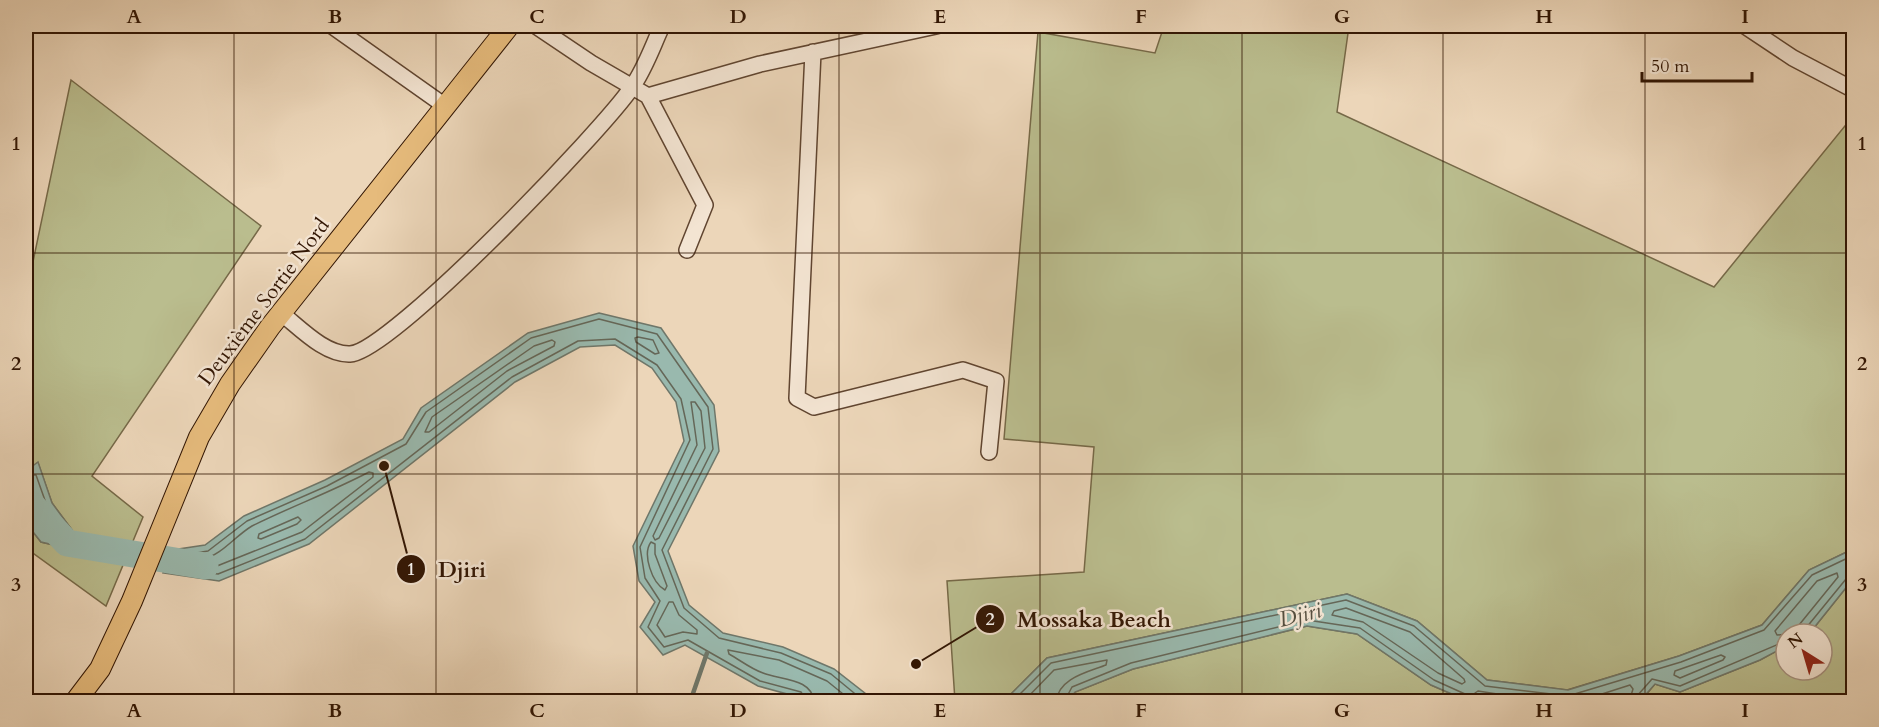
<svg xmlns="http://www.w3.org/2000/svg" width="1879" height="727" font-family="Cardo,serif">
	<style>
		.green { fill: #babd8e; stroke: #766948; stroke-width: 1.5 }
		.water { fill: #99b9ae; stroke: #6f776a; stroke-width: 1.5 }
		.lines { fill: none; stroke-linecap: round; stroke-linejoin: round }
		.shore { stroke: #656758; stroke-width: 1.5 }
		.stream { stroke: #6f776a; stroke-width: 4.5 }
		.river { stroke: #99b9ae; stroke-width: 27 }
		.minor-casing { stroke: #604530; stroke-width: 18 }
		.major-casing { stroke: #311503; stroke-width: 22 }
		.minor { stroke: #f3e4d2; stroke-width: 15 }
		.major { stroke: #e6bb7c; stroke-width: 20 }
		.grid { fill: none; stroke: #311503; stroke-width: 1.5; stroke-opacity: 0.55 }
		.labels { text-anchor: middle; dominant-baseline: central; stroke-width: 5; stroke-linejoin: round; paint-order: stroke }
		.street-label { font-size: 21px; fill: #311503; stroke: #f3e4d2 }
		.water-label { font-size: 22px; font-style: italic; fill: #554e3f; stroke: #f3e4d2 }
		.leader { fill: none; stroke: #311503; stroke-width: 2 }
		.callout-dot { fill: #311503; stroke: #f3e4d2; stroke-width: 2 }
		.mark-label { font-size: 18px; text-anchor: middle; font-weight: bold; fill: #fff }
		.callout-label { font-size: 22px; text-anchor: middle; font-weight: bold; fill: #311503; stroke: #f3e4d2; stroke-width: 5; stroke-linejoin: round; paint-order: stroke }
		.neatline { fill: none; stroke: #311503; stroke-width: 2 }
		.grid-label { font-size: 20px; text-anchor: middle; font-weight: bold; fill: #311503 }
	</style>
	<rect width="100%" height="100%" fill="#ecd6b9"/>
	<filter id="stains"><feTurbulence type="fractalNoise" baseFrequency=".00333" numOctaves="4"/><feColorMatrix values="0 0 0 0 .2 0 0 0 0 .09 0 0 0 0 .02 0 0 0 .5 -.17"/></filter>
	<radialGradient id="worn" r=".72"><stop offset=".6" stop-color="#630" stop-opacity="0"/><stop offset="1" stop-color="#630" stop-opacity=".3"/></radialGradient>
	<path class="green" d="M 1164,26 L 1349,26 L 1337,112 L 1714,287 L 1853,116 L 1853,549 L 1809,570 L 1762,625 L 1679,656 L 1567,690 L 1487,680 L 1417,621 L 1347,594 L 1047,658 L 1004,701 L 955,701 L 947,581 L 1084,572 L 1094,447 L 1004,439 L 1038,32 L 1155,53 Z
		M 71,80 L 261,226 L 92,476 L 143,517 L 106,606 L 26,548 L 26,523 L 41,542 L 67,548 L 72,530 L 52,503 L 38,463 L 26,471 L 26,275 L 30,276 Z
		M 1853,579 L 1853,701 L 1640,702 L 1655,684 L 1680,692 L 1760,660 L 1786,646 L 1786,670 L 1822,670 L 1822,634 L 1809,634 Z
		M 1307,626 L 1357,634 L 1431,685 L 1468,701 L 1072,702 L 1075,692 L 1133,669 Z"/>
	<path class="water" d="M 599,313 L 661,328 L 714,405 L 719,451 L 668,551 L 689,605 L 723,633 L 783,647 L 834,669 L 875,701 L 804,701 L 798,697 L 758,686 L 685,645 L 663,655 L 640,627 L 655,602 L 639,581 L 633,546 L 684,441 L 676,402 L 652,368 L 615,345 L 580,347 L 515,382 L 309,544 L 219,581 L 163,573 L 172,550 L 205,545 L 244,516 L 325,480 L 403,439 L 421,408 L 528,333 Z
		M 38,462 L 52,503 L 72,530 L 67,548 L 41,542 L 26,523 L 26,471 Z
		M 1853,549 L 1853,579 L 1809,634 L 1786,634 L 1786,646 L 1760,660 L 1680,692 L 1655,684 L 1640,701 L 1468,701 L 1431,685 L 1357,634 L 1307,626 L 1133,669 L 1075,692 L 1068,701 L 1004,701 L 1047,658 L 1347,594 L 1417,621 L 1487,680 L 1568,690 L 1679,656 L 1762,625 L 1809,570 Z"/>
	<g class="lines">
		<path class="shore" d="M 638,337 L 653,340 L 659,353 L 655,354 L 636,342 L 635,338 Z
			M 552,340 L 555,342 L 554,346 L 507,371 L 429,432 L 425,432 L 432,417 L 534,346 Z
			M 691,402 L 695,402 L 701,411 L 705,448 L 659,538 L 655,540 L 653,536 L 697,445 Z
			M 369,472 L 373,473 L 373,477 L 302,532 L 217,566 L 202,563 L 203,559 C 222,555 235,536 252,526 C 290,507 331,492 369,472 Z
			M 26,475 L 36,475 L 47,506 L 65,531 L 64,539 L 45,537 L 32,522 L 26,520
			M 26,483 L 31,484 L 46,519 L 42,521 L 33,514 L 26,513
			M 298,517 L 301,520 L 297,524 L 261,539 L 258,538 L 259,534 Z
			M 651,542 L 655,544 L 655,554 L 667,586 L 665,590 C 652,583 642,554 651,542 Z
			M 669,602 L 673,602 L 679,615 L 697,630 L 697,634 L 683,632 L 665,637 L 657,625 Z
			M 1346,608 L 1410,632 L 1464,679 L 1465,682 L 1462,684 L 1438,673 L 1363,622 L 1332,615 L 1334,611 Z
			M 1789,634 L 1777,635 L 1775,631 L 1817,581 L 1837,573 L 1838,577 L 1799,625 L 1797,634
			M 1804,634 L 1806,628 L 1846,579 L 1854,576
			M 1721,655 L 1725,657 L 1723,660 L 1680,678 L 1674,675 L 1675,671 Z
			M 807,702 L 801,692 L 760,681 L 688,640 L 664,647 L 648,627 L 660,601 L 645,578 L 640,547 L 690,440 L 681,399 L 657,365 L 615,339 L 578,341 L 512,377 L 305,539 L 218,574 L 175,568 L 173,565 L 177,556 L 208,551 L 247,521 L 327,486 L 406,444 L 426,412 L 531,338 L 599,319 L 657,334 L 708,407 L 713,449 L 662,550 L 684,608 L 719,638 L 781,653 L 831,674 L 865,702
			M 814,702 C 813,678 780,680 763,673 C 751,669 740,660 729,654 L 728,650 L 779,660 L 827,681 L 853,702
			M 1012,702 L 1051,663 L 1346,600 L 1414,626 L 1485,686 L 1568,696 L 1681,662 L 1764,630 L 1812,575 L 1854,555
			M 1023,702 L 1054,670 L 1107,660 L 1106,665 C 1088,672 1058,678 1056,702
			M 1064,702 L 1072,687 L 1131,663 L 1307,620 L 1360,628 L 1434,680 L 1465,694 L 1468,702
			M 1476,702 L 1475,693 L 1478,691 L 1548,702
			M 1577,702 L 1630,685 L 1633,689 L 1629,702
			M 1636,702 L 1637,696 L 1652,679 L 1680,686 L 1786,641"/>
		<path class="stream" d="M 690,702 L 707,653"/>
		<path class="river" d="M 26,499 L 67,543 L 205,566"/>
		<defs>
			<path id="minor" d="M 332,26 L 445,106
				M 536,26 L 591,63 L 648,96 L 705,205 L 687,250
				M 1745,26 L 1793,58 L 1854,90
				M 813,52 L 797,398 L 814,407 L 963,370 L 996,381 L 989,452
				M 648,96 L 760,64 L 936,26
				M 281,313 C 300,328 325,355 350,354 C 390,353 604,129 632,87 C 645,69 653,45 662,26"/>
			<path id="major" d="M 75,702 L 100,669 L 132,601 L 199,437 L 230,384 L 270,327 L 509,26"/>
		</defs>
		<use href="#minor" class="minor-casing"/>
		<use href="#major" class="major-casing"/>
		<use href="#minor" class="minor"/>
		<use href="#major" class="major"/>
	</g>
	<path class="grid" d="M 234,26 L 234,702M 436,26 L 436,702M 637,26 L 637,702M 839,26 L 839,702M 1040,26 L 1040,702M 1242,26 L 1242,702M 1443,26 L 1443,702M 1645,26 L 1645,702M 26,253 L 1854,253M 26,474 L 1854,474"/>
	<g class="labels">
		<g class="street-label">
			<text transform="translate(264 302) rotate(-53)">Deuxième Sortie Nord</text>
		</g>
		<g class="water-label">
			<text transform="translate(1300 615) rotate(-14)">Djiri</text>
		</g>
	</g>
	<path class="leader" d="M384 466L411 569M916 664L990 619"/>
	<g class="callout-dot">
		<circle cx="384" cy="466" r="6"/>
		<circle cx="916" cy="664" r="6"/>
		<circle cx="411" cy="569" r="15"/>
		<circle cx="990" cy="619" r="15"/>
	</g>
	<g class="mark-label">
		<text x="411" y="575">1</text>
		<text x="990" y="625">2</text>
	</g>
	<g class="callout-label">
		<text x="462" y="577">Djiri</text>
		<text x="1094" y="627">Mossaka Beach</text>
	</g>
	<rect width="1879" height="727" fill="none" stroke="#ecd6b9" stroke-width="66"/>
	<g transform="translate(1804 652) rotate(323)"><circle r="28" fill="#f3e4d2" stroke="#a5917f" stroke-width="1.5"/>
	<path d="M0-4.5L10 22L0 15L-10 22Z" fill="#8f2418"/>
	<text y="-9" font-size="16" font-weight="bold" text-anchor="middle" fill="#311503">N</text>
	</g>
	<path d="M1642 72v9h110v-9" fill="none" stroke="#311503" stroke-width="3"/>
	<text x="1651" y="72" font-size="18" fill="#311503" stroke="#f3e4d2" stroke-width="4.5" paint-order="stroke">50 m</text>
	<rect x="33" y="33" width="1813" height="661" class="neatline"/>
	<g class="grid-label">
		<text x="134" y="23">A</text>
		<text x="335" y="23">B</text>
		<text x="537" y="23">C</text>
		<text x="738" y="23">D</text>
		<text x="940" y="23">E</text>
		<text x="1141" y="23">F</text>
		<text x="1342" y="23">G</text>
		<text x="1544" y="23">H</text>
		<text x="1745" y="23">I</text>
		<text x="16" y="150">1</text>
		<text x="1862" y="150">1</text>
		<text x="16" y="370">2</text>
		<text x="1862" y="370">2</text>
		<text x="16" y="591">3</text>
		<text x="1862" y="591">3</text>
		<text x="134" y="717">A</text>
		<text x="335" y="717">B</text>
		<text x="537" y="717">C</text>
		<text x="738" y="717">D</text>
		<text x="940" y="717">E</text>
		<text x="1141" y="717">F</text>
		<text x="1342" y="717">G</text>
		<text x="1544" y="717">H</text>
		<text x="1745" y="717">I</text>
	</g>
	<rect width="100%" height="100%" filter="url(#stains)"/>
	<rect width="100%" height="100%" fill="url(#worn)"/>
</svg>
